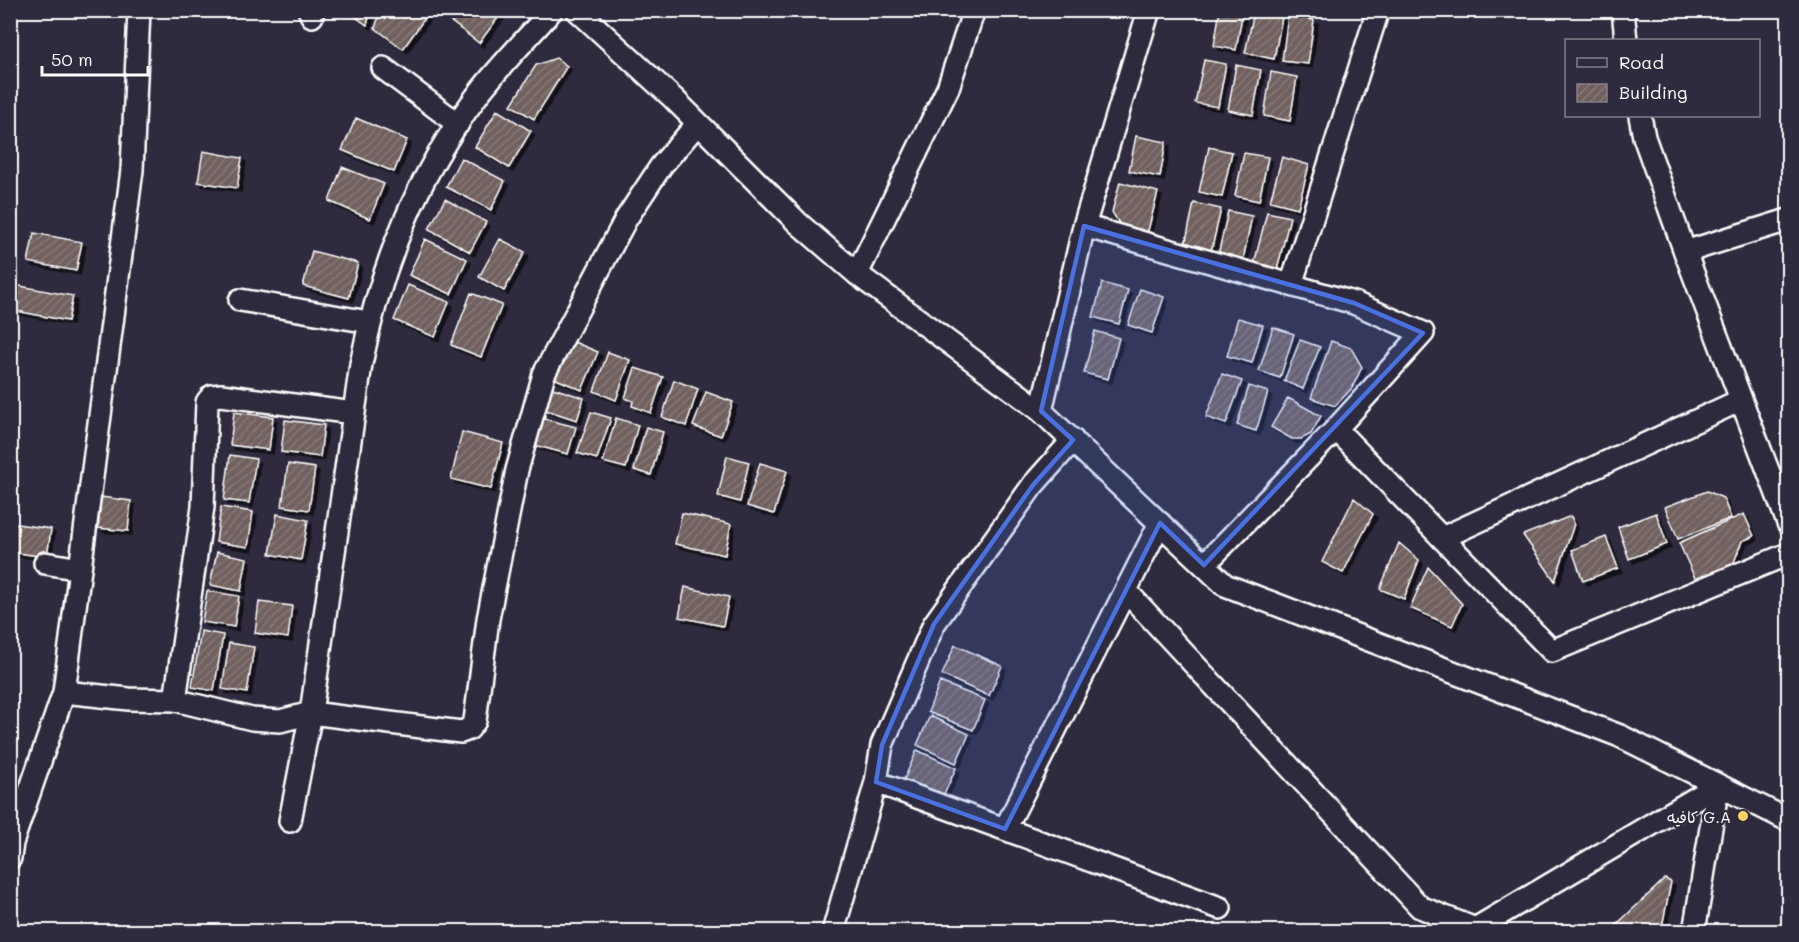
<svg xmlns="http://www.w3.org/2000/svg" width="1799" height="942" font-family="Mali,'Playpen Sans Arabic',sans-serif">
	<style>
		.building { fill: url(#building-hatch); stroke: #fff; stroke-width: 1.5; filter: url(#shadow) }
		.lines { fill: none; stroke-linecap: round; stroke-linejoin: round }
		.minor-casing { stroke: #fff; stroke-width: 26 }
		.minor { stroke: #2f2a3d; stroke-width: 21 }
		.marked { fill: #4a71e0; fill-opacity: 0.2; stroke: #4a71e0; stroke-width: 4.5; stroke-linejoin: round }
		.poi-dot { fill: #ffd166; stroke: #2f2a3d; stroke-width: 2 }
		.labels { text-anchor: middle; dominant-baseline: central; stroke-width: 4.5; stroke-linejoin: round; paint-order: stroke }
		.poi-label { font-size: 16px; fill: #fff; stroke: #2f2a3d; text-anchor: end }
	</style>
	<defs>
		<pattern id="building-hatch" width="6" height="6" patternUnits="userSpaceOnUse" patternTransform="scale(1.5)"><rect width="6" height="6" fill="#70615e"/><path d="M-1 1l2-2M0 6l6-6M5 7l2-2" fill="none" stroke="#857976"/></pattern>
		<filter id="shadow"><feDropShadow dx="4" dy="4" stdDeviation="0" flood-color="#0009"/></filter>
	</defs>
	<rect width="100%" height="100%" fill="#2f2a3d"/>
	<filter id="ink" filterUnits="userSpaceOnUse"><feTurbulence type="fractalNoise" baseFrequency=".0167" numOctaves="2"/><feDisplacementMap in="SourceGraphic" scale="12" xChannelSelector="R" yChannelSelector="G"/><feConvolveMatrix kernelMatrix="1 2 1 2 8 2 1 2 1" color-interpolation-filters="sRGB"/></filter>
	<g filter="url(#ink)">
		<path class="building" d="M 346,10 L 371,10 L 367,25 Z
			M 381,10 L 427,10 L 429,12 L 403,49 L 375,28 Z
			M 443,10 L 504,10 L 479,43 L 441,14 Z
			M 1220,10 L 1243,10 L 1236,50 L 1214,46 Z
			M 1254,12 L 1282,17 L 1274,59 L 1245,53 Z
			M 1288,16 L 1314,20 L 1308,64 L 1282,61 Z
			M 556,58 L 567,66 L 534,119 L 511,105 L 536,65 Z
			M 1204,60 L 1226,64 L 1218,107 L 1195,103 Z
			M 1236,65 L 1261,70 L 1253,115 L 1228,110 Z
			M 1271,72 L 1297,77 L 1290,121 L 1264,116 Z
			M 497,110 L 531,131 L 509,168 L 475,147 Z
			M 356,118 L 407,140 L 394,172 L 342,150 Z
			M 1136,136 L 1166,142 L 1160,177 L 1129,171 Z
			M 1209,147 L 1232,152 L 1222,197 L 1199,192 Z
			M 203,151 L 242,158 L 237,188 L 198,182 Z
			M 1244,153 L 1268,157 L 1259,201 L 1235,196 Z
			M 1282,157 L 1309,165 L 1298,208 L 1270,201 Z
			M 461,158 L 505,181 L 491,210 L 446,187 Z
			M 342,167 L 384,184 L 370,219 L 329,201 Z
			M 1120,182 L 1158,192 L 1146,238 L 1125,233 L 1112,212 Z
			M 445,199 L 486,222 L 470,252 L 429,229 Z
			M 1194,203 L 1221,209 L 1210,256 L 1184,250 Z
			M 1228,211 L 1252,216 L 1242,265 L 1217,260 Z
			M 1267,212 L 1290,217 L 1276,274 L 1253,268 Z
			M 34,233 L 82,242 L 76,271 L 28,262 Z
			M 425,239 L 467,259 L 451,294 L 409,275 Z
			M 500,239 L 525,252 L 504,291 L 479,277 Z
			M 312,251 L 358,263 L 349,298 L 303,286 Z
			M 1102,283 L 1128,290 L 1119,324 L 1093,317 Z
			M 15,285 L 73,296 L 68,321 L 11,310 Z
			M 408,285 L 449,302 L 435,337 L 394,320 Z
			M 1140,289 L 1164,297 L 1152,333 L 1128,325 Z
			M 471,293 L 502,305 L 481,357 L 451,345 Z
			M 1238,318 L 1263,325 L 1252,363 L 1227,356 Z
			M 1273,327 L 1294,334 L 1280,378 L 1259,371 Z
			M 1095,331 L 1119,338 L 1108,379 L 1084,373 Z
			M 569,340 L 598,352 L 582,390 L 554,378 Z
			M 1300,340 L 1320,347 L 1303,389 L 1284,381 Z
			M 1331,341 L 1351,348 L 1362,367 L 1352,388 L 1335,406 L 1311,398 Z
			M 608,352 L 630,360 L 616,400 L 594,391 Z
			M 635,368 L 663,377 L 651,413 L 632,406 L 633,401 L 625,398 Z
			M 1222,374 L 1242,381 L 1226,424 L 1206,417 Z
			M 674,380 L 698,389 L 686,426 L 662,417 Z
			M 1249,386 L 1268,392 L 1256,431 L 1237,425 Z
			M 550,387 L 584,398 L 577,420 L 543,409 Z
			M 706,392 L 733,402 L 721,436 L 693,426 Z
			M 1288,398 L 1321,416 L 1311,434 L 1301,439 L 1292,439 L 1271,427 Z
			M 234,412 L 273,417 L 269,450 L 230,445 Z
			M 591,412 L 611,418 L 597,459 L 577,453 Z
			M 537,417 L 576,427 L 568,454 L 530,444 Z
			M 616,418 L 638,425 L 626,468 L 603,462 Z
			M 285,420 L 324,425 L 320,457 L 281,452 Z
			M 646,427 L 663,432 L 651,475 L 634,470 Z
			M 462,432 L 503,443 L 491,489 L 451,479 Z
			M 230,455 L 256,459 L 249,503 L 224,500 Z
			M 727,456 L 749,462 L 740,502 L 718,496 Z
			M 760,463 L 787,471 L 774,514 L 747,506 Z
			M 288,464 L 315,468 L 309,510 L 282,506 Z
			M 1707,491 L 1723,498 L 1731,518 L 1678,539 L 1665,507 Z
			M 101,497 L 131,501 L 128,531 L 98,528 Z
			M 1354,498 L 1373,514 L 1343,573 L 1322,562 Z
			M 221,507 L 253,512 L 248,547 L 216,542 Z
			M 682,513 L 731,524 L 725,555 L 675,544 Z
			M 1656,513 L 1667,544 L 1629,559 L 1618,527 Z
			M 277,514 L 308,520 L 301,560 L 270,554 Z
			M 1744,514 L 1754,536 L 1742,541 L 1725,586 L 1703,596 L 1679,543 Z
			M 1571,516 L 1574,524 L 1555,581 L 1523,535 Z
			M 10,523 L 51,529 L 47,557 L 10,552 Z
			M 1606,537 L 1618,568 L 1583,581 L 1572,550 Z
			M 1399,543 L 1419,560 L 1404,599 L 1380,589 Z
			M 217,552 L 247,558 L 241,591 L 210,585 Z
			M 1428,567 L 1462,604 L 1452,626 L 1410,608 Z
			M 685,587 L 729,597 L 723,626 L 679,617 Z
			M 207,591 L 239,596 L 234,627 L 202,622 Z
			M 259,602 L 292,606 L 288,638 L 255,633 Z
			M 201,631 L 223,635 L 214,691 L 192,687 Z
			M 229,643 L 254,647 L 247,693 L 222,689 Z
			M 955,645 L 1002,666 L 989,696 L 942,675 Z
			M 940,682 L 985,700 L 973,730 L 928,712 Z
			M 930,716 L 969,734 L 956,763 L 917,745 Z
			M 917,750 L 956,768 L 941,801 L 902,784 Z
			M 1665,879 L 1671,882 L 1661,932 L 1616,925 Z"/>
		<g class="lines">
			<defs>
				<path id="minor" d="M 309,10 L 312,16
					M 552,10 C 527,39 499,66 476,97 C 416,178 381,265 361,364 L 311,713 L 461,732 L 469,729 L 475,721 L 488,619 L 517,470 L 544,374 L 626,219 L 661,166 L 698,123
					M 577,10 L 673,98 L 798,223 L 857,274 L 1041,411 L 1225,585 L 1620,736 L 1788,820
					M 1623,10 L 1626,40
					M 383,68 L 458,124
					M 1640,116 L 1644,137 L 1685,252
					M 1788,220 L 1685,252 L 1788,523
					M 1084,226 L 1354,303 L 1423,333 L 1336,429 L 1204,565
					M 857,274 L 948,88 L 974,10
					M 1291,285 L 1378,10
					M 240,300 L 369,322
					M 1041,411 L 1084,226 L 1149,10
					M 1336,429 L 1552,651 L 1788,554
					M 1442,538 L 1741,400
					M 45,563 L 80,569
					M 1126,591 L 1420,907 L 1473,928
					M 64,692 L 129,699 L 175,700
					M 876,782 L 1220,908
					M 290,821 L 311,713 L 280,721 L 252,719 L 175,700 L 203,507 L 207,402 L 212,396 L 221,395 L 353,413
					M 1005,829 L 1160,523
					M 10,858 L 12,843 L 64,692 L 132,170 L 139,10
					M 833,932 L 876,782 L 882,745 L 934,624 L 1033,485 L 1073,440
					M 1470,932 L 1718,785
					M 1694,932 L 1718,785"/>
			</defs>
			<use href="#minor" class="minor-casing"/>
			<use href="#minor" class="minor"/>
		</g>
	</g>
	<path class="marked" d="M 1084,226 L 1354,303 L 1423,333 L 1204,565 L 1160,523 L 1005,829 L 876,782 L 882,745 L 934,624 L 1033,485 L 1073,440 L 1041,411 Z"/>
	<circle class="poi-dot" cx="1743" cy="816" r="6"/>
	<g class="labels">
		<g class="poi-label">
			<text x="1731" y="816">كافيه G.A</text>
		</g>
	</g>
	<rect width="1799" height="942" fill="none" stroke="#2f2a3d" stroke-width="36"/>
	<rect x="18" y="18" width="1763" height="906" fill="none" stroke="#fff" stroke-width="2" filter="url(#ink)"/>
	<rect x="1565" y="39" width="195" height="78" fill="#2f2a3d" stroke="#827f8b" stroke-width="1.5"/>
	<rect x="1577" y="58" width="30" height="9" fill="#2f2a3d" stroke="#827f8b" stroke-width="1.5"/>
	<text x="1619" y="69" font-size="18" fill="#ffffff">Road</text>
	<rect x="1577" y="84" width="30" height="18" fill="url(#building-hatch)" stroke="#827f8b" stroke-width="1.5"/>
	<text x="1619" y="99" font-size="18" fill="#ffffff">Building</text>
	<path d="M42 66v9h106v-9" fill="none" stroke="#ffffff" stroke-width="3"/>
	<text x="51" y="66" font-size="18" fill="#ffffff" stroke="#2f2a3d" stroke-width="4.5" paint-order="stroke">50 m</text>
</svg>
